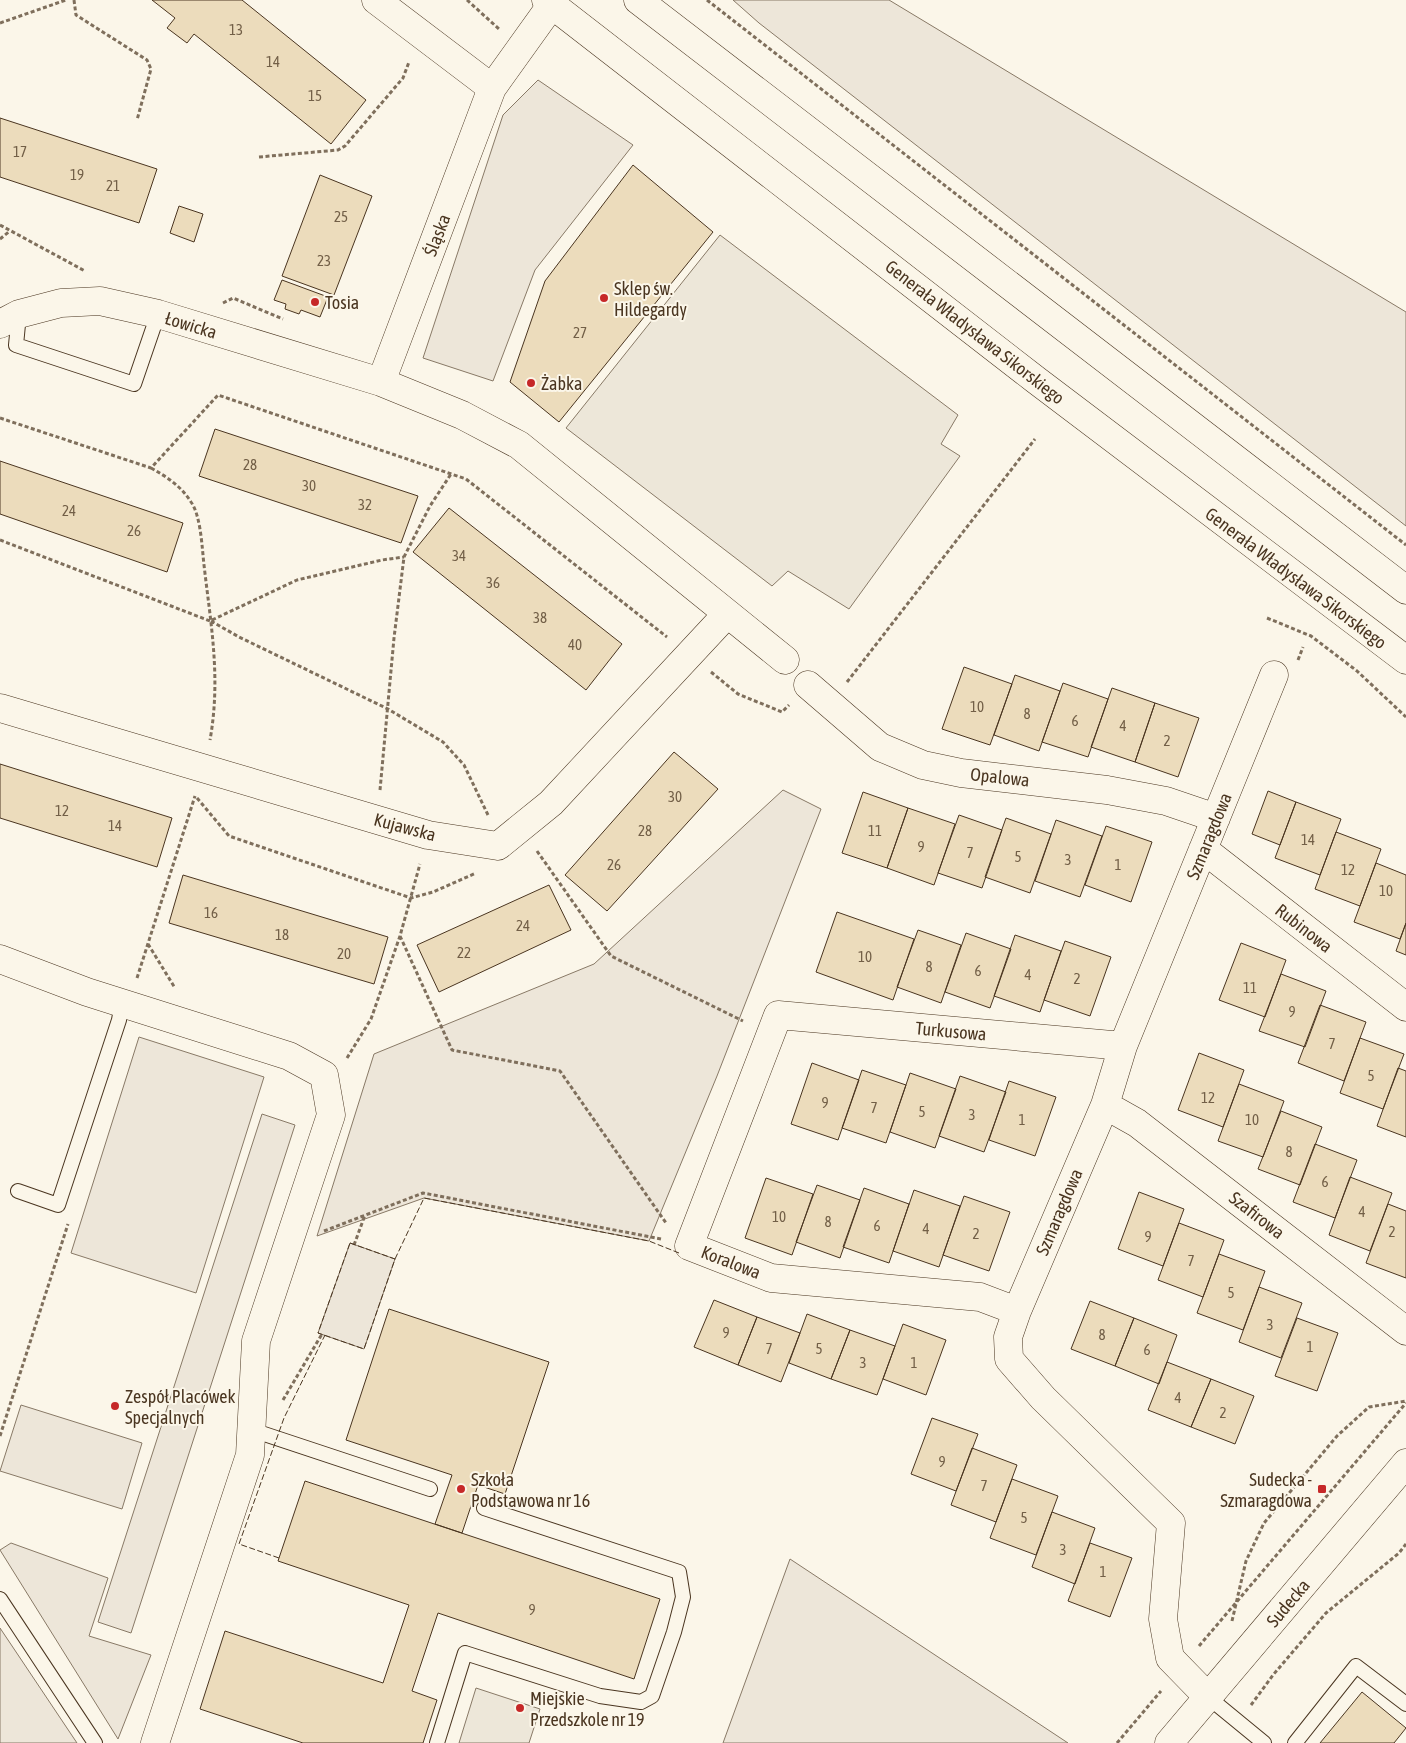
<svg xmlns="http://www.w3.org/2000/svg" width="1406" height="1743" font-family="'Asap Condensed',sans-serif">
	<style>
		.green { fill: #ede6d9; stroke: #887966 }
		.parking { fill: #ede7d9; stroke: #887966 }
		.building { fill: #ecdcbc; stroke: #4a3520 }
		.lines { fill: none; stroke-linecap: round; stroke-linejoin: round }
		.service-casing { stroke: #4a3520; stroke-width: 16 }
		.minor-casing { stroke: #4a3520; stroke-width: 29 }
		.tertiary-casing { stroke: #4a3520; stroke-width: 29 }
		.path { stroke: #7f6f5c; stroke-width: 3; stroke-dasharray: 4 2.5; stroke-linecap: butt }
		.service { stroke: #fbf6e9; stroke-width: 14 }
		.minor { stroke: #fbf6e9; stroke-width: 28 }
		.tertiary { stroke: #fbf6e9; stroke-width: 28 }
		.fence { stroke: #4a3520; stroke-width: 1; stroke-dasharray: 6 2.5; stroke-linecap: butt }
		.poi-dot { fill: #c62828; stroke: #fbf6e9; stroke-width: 2 }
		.labels { text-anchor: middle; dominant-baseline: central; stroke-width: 4; stroke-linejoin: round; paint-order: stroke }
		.number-label { font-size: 15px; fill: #725f47 }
		.street-label { font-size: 18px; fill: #4a3520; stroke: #fbf6e9 }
		.poi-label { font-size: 18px; fill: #4a3520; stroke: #fbf6e9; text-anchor: start }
	</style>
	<rect width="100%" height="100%" fill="#fbf6e9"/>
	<path class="green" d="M 733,0 L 889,0 L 1406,312 L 1406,526 L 759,23 Z
		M 538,80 L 633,145 L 535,270 L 493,381 L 423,358 L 503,115 Z
		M 783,790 L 821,809 L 717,1076 L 649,1241 L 424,1198 L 317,1236 L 374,1054 L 594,964 Z
		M 139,1037 L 264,1077 L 196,1293 L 71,1253 Z
		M 262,1114 L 295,1125 L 131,1633 L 98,1622 Z
		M 350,1243 L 395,1259 L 364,1349 L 318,1333 Z
		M 21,1405 L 142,1443 L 122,1509 L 0,1471 Z
		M 11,1543 L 108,1578 L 89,1636 L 151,1655 L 118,1739 L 0,1550 Z
		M 790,1559 L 1068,1743 L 723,1743 Z
		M 0,1628 L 77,1743 L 0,1743 Z"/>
	<path class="parking" d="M 720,235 L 958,415 L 941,444 L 960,456 L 849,609 L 788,571 L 772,586 L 566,428 Z
		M 476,1688 L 540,1709 L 529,1743 L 459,1743 Z"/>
	<path class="building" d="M 152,0 L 242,0 L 366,100 L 331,144 L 194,34 L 187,43 L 167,28 L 175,18 Z
		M 0,118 L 157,169 L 139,223 L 0,177 Z
		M 633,165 L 713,232 L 559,422 L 510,382 L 545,281 Z
		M 320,175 L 372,196 L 334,295 L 282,276 Z
		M 179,206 L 203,214 L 194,242 L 170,233 Z
		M 282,280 L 328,297 L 320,317 L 301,310 L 299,314 L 285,309 L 286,304 L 274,300 Z
		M 215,429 L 418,496 L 401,543 L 199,476 Z
		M 0,461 L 183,523 L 167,572 L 0,514 Z
		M 449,508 L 622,644 L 586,690 L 413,552 Z
		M 964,667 L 1012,684 L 990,745 L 942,729 Z
		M 1015,675 L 1060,691 L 1039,751 L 994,735 Z
		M 1063,683 L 1108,699 L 1088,757 L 1042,742 Z
		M 1112,688 L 1155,703 L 1135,762 L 1091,747 Z
		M 1155,703 L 1199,718 L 1178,777 L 1135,762 Z
		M 674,752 L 718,789 L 607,911 L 565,875 Z
		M 0,764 L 172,818 L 157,867 L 0,818 Z
		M 1268,791 L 1296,802 L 1280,845 L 1252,834 Z
		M 863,792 L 908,808 L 887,868 L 842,853 Z
		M 1296,802 L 1341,819 L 1320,875 L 1275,858 Z
		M 908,808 L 955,824 L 934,885 L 887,868 Z
		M 959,815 L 1002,830 L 982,888 L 938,873 Z
		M 1006,818 L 1051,834 L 1030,893 L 985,877 Z
		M 1056,820 L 1102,836 L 1080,897 L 1035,881 Z
		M 1106,826 L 1152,842 L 1131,902 L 1085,885 Z
		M 1336,832 L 1381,849 L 1360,906 L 1315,889 Z
		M 1376,863 L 1406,875 L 1406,923 L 1400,939 L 1354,922 Z
		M 183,875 L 388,937 L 374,984 L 169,923 Z
		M 549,885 L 571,930 L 439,992 L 417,945 Z
		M 837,912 L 914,939 L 893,1000 L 816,972 Z
		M 1406,923 L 1406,955 L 1396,951 Z
		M 918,930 L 961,945 L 941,1003 L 897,987 Z
		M 966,933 L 1011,949 L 990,1008 L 945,992 Z
		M 1015,935 L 1061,951 L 1040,1012 L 994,996 Z
		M 1065,941 L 1111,957 L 1090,1016 L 1044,1000 Z
		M 1241,943 L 1286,960 L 1265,1017 L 1219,1000 Z
		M 1281,974 L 1326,991 L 1305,1047 L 1259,1031 Z
		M 1320,1005 L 1366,1022 L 1344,1081 L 1298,1063 Z
		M 1360,1038 L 1404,1054 L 1383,1109 L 1340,1093 Z
		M 1199,1053 L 1244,1070 L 1223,1127 L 1178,1110 Z
		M 812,1063 L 859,1080 L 838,1140 L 791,1124 Z
		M 1398,1068 L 1406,1071 L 1406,1137 L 1377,1126 Z
		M 862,1070 L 906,1085 L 886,1143 L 842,1128 Z
		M 910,1073 L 956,1089 L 935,1148 L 890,1132 Z
		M 960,1076 L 1006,1092 L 984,1152 L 939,1136 Z
		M 1009,1081 L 1056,1097 L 1035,1156 L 989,1140 Z
		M 1239,1084 L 1284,1101 L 1263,1157 L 1218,1141 Z
		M 1281,1111 L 1322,1127 L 1300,1185 L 1258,1169 Z
		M 1315,1144 L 1357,1160 L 1335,1218 L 1293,1202 Z
		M 1350,1177 L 1392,1193 L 1370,1251 L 1329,1235 Z
		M 766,1178 L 813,1194 L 792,1255 L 745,1238 Z
		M 817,1185 L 860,1200 L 840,1258 L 796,1242 Z
		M 864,1188 L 909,1204 L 889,1263 L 843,1247 Z
		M 914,1190 L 960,1206 L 939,1267 L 893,1251 Z
		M 1139,1192 L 1184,1209 L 1163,1266 L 1118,1249 Z
		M 964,1196 L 1010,1212 L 989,1271 L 943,1255 Z
		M 1388,1204 L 1406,1211 L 1406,1278 L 1366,1263 Z
		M 1179,1223 L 1224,1240 L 1203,1297 L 1158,1280 Z
		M 1219,1254 L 1265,1271 L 1243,1330 L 1197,1313 Z
		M 1259,1287 L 1302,1303 L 1281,1358 L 1239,1342 Z
		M 714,1300 L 757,1317 L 738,1365 L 694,1347 Z
		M 1090,1301 L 1134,1318 L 1115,1366 L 1071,1349 Z
		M 389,1309 L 549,1362 L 505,1494 L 478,1485 L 462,1533 L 435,1524 L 452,1475 L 346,1440 Z
		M 807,1314 L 850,1330 L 831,1379 L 789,1363 Z
		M 757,1317 L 800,1333 L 781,1382 L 738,1365 Z
		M 1134,1318 L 1177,1335 L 1159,1384 L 1115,1366 Z
		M 1297,1318 L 1338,1333 L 1317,1391 L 1275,1376 Z
		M 903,1324 L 946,1340 L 926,1395 L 883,1379 Z
		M 850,1330 L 895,1346 L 877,1395 L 831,1379 Z
		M 1167,1362 L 1211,1379 L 1191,1427 L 1148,1410 Z
		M 1211,1379 L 1254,1396 L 1235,1444 L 1191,1427 Z
		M 932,1418 L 978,1434 L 956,1491 L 911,1474 Z
		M 972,1448 L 1017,1465 L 996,1522 L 951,1505 Z
		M 1012,1479 L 1058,1496 L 1036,1555 L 990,1538 Z
		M 305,1481 L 660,1599 L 634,1679 L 438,1613 L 412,1691 L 437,1700 L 423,1743 L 303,1743 L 200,1709 L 225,1631 L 383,1683 L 409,1605 L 278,1561 Z
		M 1052,1512 L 1095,1528 L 1075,1584 L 1032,1567 Z
		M 1090,1543 L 1132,1558 L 1110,1617 L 1068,1601 Z
		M 1362,1692 L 1406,1728 L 1394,1743 L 1320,1743 Z"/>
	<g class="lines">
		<defs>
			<path id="service" d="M 19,314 L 16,345 L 134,384 L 158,314
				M 18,1191 L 58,1205 L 119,1020 L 122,1003
				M 252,1430 L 430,1489
				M 0,1599 L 95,1743
				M 1208,1697 L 1264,1743
				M 437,1743 L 465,1653 L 600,1696 L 641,1702 L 652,1696 L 674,1632 L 683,1597 L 679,1572 L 484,1508
				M 1295,1743 L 1356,1666 L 1406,1704"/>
			<path id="minor" d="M 376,0 L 492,88
				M 0,324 L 19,314 L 61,303 L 100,301 L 158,314 L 381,382 L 462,415 L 519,445 L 785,660
				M 381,382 L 492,88 L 555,0
				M 808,685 L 880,747 L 923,765 L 961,773 L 1107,790 L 1166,801 L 1216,818
				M 0,708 L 428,835 L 498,846 L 551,803 L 727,614
				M 1203,849 L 1406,1007
				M 0,959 L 87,992 L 289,1056 L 324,1075 L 331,1115 L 256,1341 L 250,1455 L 155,1743
				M 1105,1105 L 1137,1123 L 1406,1331
				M 1017,1311 L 980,1297 L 771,1278 L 689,1246 L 778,1015 L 1123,1046
				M 1208,1697 L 1170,1658 L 1163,1619 L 1171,1523 L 1043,1398 L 1009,1359 L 1008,1337 L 1017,1311 L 1105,1105 L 1123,1046 L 1274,675"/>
			<path id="tertiary" d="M 546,0 L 1036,380 L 1406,660
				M 638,0 L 1406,590
				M 1169,1743 L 1406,1463"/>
		</defs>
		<use href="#service" class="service-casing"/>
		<use href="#minor" class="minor-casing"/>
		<use href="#tertiary" class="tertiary-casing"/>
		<path class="path" d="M 74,0 L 76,15 L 147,60 L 151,69 L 137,120
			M 467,0 L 499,29
			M 707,0 L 1406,545
			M 0,23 L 66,0
			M 259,157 L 338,150 L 345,146 L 403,78 L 409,62
			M 0,225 L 85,271
			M 0,239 L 10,231
			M 223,303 L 233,298 L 283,319
			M 0,418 L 151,468 L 218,395 L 466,479 L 667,637
			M 151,468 C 167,477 181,486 191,502 C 201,516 202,548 204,565 C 211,626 221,678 210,740
			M 0,540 L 210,621 L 297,580 L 382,560 L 404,557
			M 1267,618 L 1311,636 L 1357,671 L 1406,717
			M 211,621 L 239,637 L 388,709 L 443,742 L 464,765 L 488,815
			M 1298,660 L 1303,647
			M 711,672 L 738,694 L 782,712 L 789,705
			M 847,682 L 1035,439
			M 380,790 L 394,638 L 404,557 L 430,506 L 451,474
			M 197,798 L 229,836 L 411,898 L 433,892 L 476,873
			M 537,851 L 611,956 L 743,1021
			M 400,936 L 452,1050 L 560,1071 L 666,1223
			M 148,944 L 175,988
			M 137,978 L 195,796
			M 347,1058 L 371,1019 L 400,936 L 420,864
			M 324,1231 L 423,1193 L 661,1239
			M 354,1245 L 365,1215
			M 283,1400 L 322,1334
			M 0,1436 L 68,1224
			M 1232,1621 L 1246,1561 L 1264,1523 L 1337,1436 L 1369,1407 L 1406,1401
			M 1199,1646 L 1406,1403
			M 1251,1705 L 1273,1675 L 1326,1613 L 1399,1553 L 1406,1544
			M 1117,1743 L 1161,1691"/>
		<use href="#service" class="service"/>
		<use href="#minor" class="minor"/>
		<use href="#tertiary" class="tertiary"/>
		<path class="fence" d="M 350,1243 L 395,1259 L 364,1349 L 318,1333 Z
			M 395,1259 L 424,1198 L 649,1241 L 679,1253
			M 279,1558 L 239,1544 L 284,1418 L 325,1335"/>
	</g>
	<g class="poi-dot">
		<circle cx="604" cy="298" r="5"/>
		<circle cx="315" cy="302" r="5"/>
		<circle cx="531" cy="383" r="5"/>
		<circle cx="115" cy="1406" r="5"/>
		<circle cx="461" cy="1489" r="5"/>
		<rect x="1317" y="1484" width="10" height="10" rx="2.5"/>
		<circle cx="520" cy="1708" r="5"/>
	</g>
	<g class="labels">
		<g class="number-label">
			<text x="236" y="29">13</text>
			<text x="273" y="61">14</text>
			<text x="315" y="95">15</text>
			<text x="20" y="151">17</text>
			<text x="77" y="174">19</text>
			<text x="113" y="185">21</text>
			<text x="341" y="216">25</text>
			<text x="324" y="260">23</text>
			<text x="580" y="332">27</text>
			<text x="250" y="464">28</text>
			<text x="309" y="485">30</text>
			<text x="365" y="504">32</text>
			<text x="69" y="510">24</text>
			<text x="134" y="530">26</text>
			<text x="459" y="555">34</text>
			<text x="493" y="582">36</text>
			<text x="540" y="617">38</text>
			<text x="575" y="644">40</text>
			<text x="977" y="706">10</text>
			<text x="1027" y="713">8</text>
			<text x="1075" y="720">6</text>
			<text x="1123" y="725">4</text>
			<text x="1167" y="740">2</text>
			<text x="675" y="796">30</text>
			<text x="62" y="810">12</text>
			<text x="115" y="825">14</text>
			<text x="645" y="830">28</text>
			<text x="875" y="830">11</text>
			<text x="1308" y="839">14</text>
			<text x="921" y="846">9</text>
			<text x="970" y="852">7</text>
			<text x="1018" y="856">5</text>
			<text x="1068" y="859">3</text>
			<text x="614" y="864">26</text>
			<text x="1118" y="864">1</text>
			<text x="1348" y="869">12</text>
			<text x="1386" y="890">10</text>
			<text x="211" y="912">16</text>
			<text x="523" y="925">24</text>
			<text x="282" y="934">18</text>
			<text x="464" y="952">22</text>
			<text x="344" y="953">20</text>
			<text x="865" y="956">10</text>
			<text x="929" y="966">8</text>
			<text x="978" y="970">6</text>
			<text x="1028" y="974">4</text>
			<text x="1077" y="978">2</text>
			<text x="1250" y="987">11</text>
			<text x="1292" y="1011">9</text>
			<text x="1332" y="1043">7</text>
			<text x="1371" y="1075">5</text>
			<text x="1208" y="1097">12</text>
			<text x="825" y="1102">9</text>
			<text x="874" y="1107">7</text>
			<text x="922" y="1111">5</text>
			<text x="972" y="1114">3</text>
			<text x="1022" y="1119">1</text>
			<text x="1252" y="1119">10</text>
			<text x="1289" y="1151">8</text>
			<text x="1325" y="1181">6</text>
			<text x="1362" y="1211">4</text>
			<text x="779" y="1216">10</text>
			<text x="828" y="1221">8</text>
			<text x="877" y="1225">6</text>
			<text x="926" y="1228">4</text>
			<text x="1392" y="1231">2</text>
			<text x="976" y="1233">2</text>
			<text x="1148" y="1236">9</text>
			<text x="1191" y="1260">7</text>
			<text x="1231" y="1292">5</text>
			<text x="1270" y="1324">3</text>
			<text x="726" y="1332">9</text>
			<text x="1102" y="1334">8</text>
			<text x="1310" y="1346">1</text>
			<text x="769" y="1348">7</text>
			<text x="819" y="1348">5</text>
			<text x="1147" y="1349">6</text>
			<text x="863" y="1362">3</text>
			<text x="914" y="1362">1</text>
			<text x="1178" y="1397">4</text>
			<text x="1223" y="1412">2</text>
			<text x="942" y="1461">9</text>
			<text x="984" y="1485">7</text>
			<text x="1024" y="1517">5</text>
			<text x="1063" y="1549">3</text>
			<text x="1103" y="1571">1</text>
			<text x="532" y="1609">9</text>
		</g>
		<g class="street-label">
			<text transform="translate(437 235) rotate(-69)">Śląska</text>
			<text transform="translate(191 325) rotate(17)">Łowicka</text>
			<text transform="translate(975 332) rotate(38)">Generała Władysława Sikorskiego</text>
			<text transform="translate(1296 578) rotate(37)">Generała Władysława Sikorskiego</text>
			<text transform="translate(1000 777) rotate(6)">Opalowa</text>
			<text transform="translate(405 827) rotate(15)">Kujawska</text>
			<text transform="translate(1209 836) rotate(-68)">Szmaragdowa</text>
			<text transform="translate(1304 928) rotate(38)">Rubinowa</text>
			<text transform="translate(951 1031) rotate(5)">Turkusowa</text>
			<text transform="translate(1059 1212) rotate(-67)">Szmaragdowa</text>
			<text transform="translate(1257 1215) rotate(38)">Szafirowa</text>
			<text transform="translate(731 1262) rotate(21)">Koralowa</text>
			<text transform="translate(1288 1603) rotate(-50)">Sudecka</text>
		</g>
		<g class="poi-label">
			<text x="614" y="288">Sklep św.<tspan x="614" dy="21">Hildegardy</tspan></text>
			<text x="325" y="302">Tosia</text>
			<text x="541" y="383">Żabka</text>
			<text x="125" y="1396">Zespół Placówek<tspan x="125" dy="21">Specjalnych</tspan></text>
			<text x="471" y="1479">Szkoła<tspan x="471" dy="21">Podstawowa nr 16</tspan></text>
			<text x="1312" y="1479" text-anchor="end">Sudecka -<tspan x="1312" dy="21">Szmaragdowa</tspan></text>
			<text x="530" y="1698">Miejskie<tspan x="530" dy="21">Przedszkole nr 19</tspan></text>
		</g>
	</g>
</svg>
